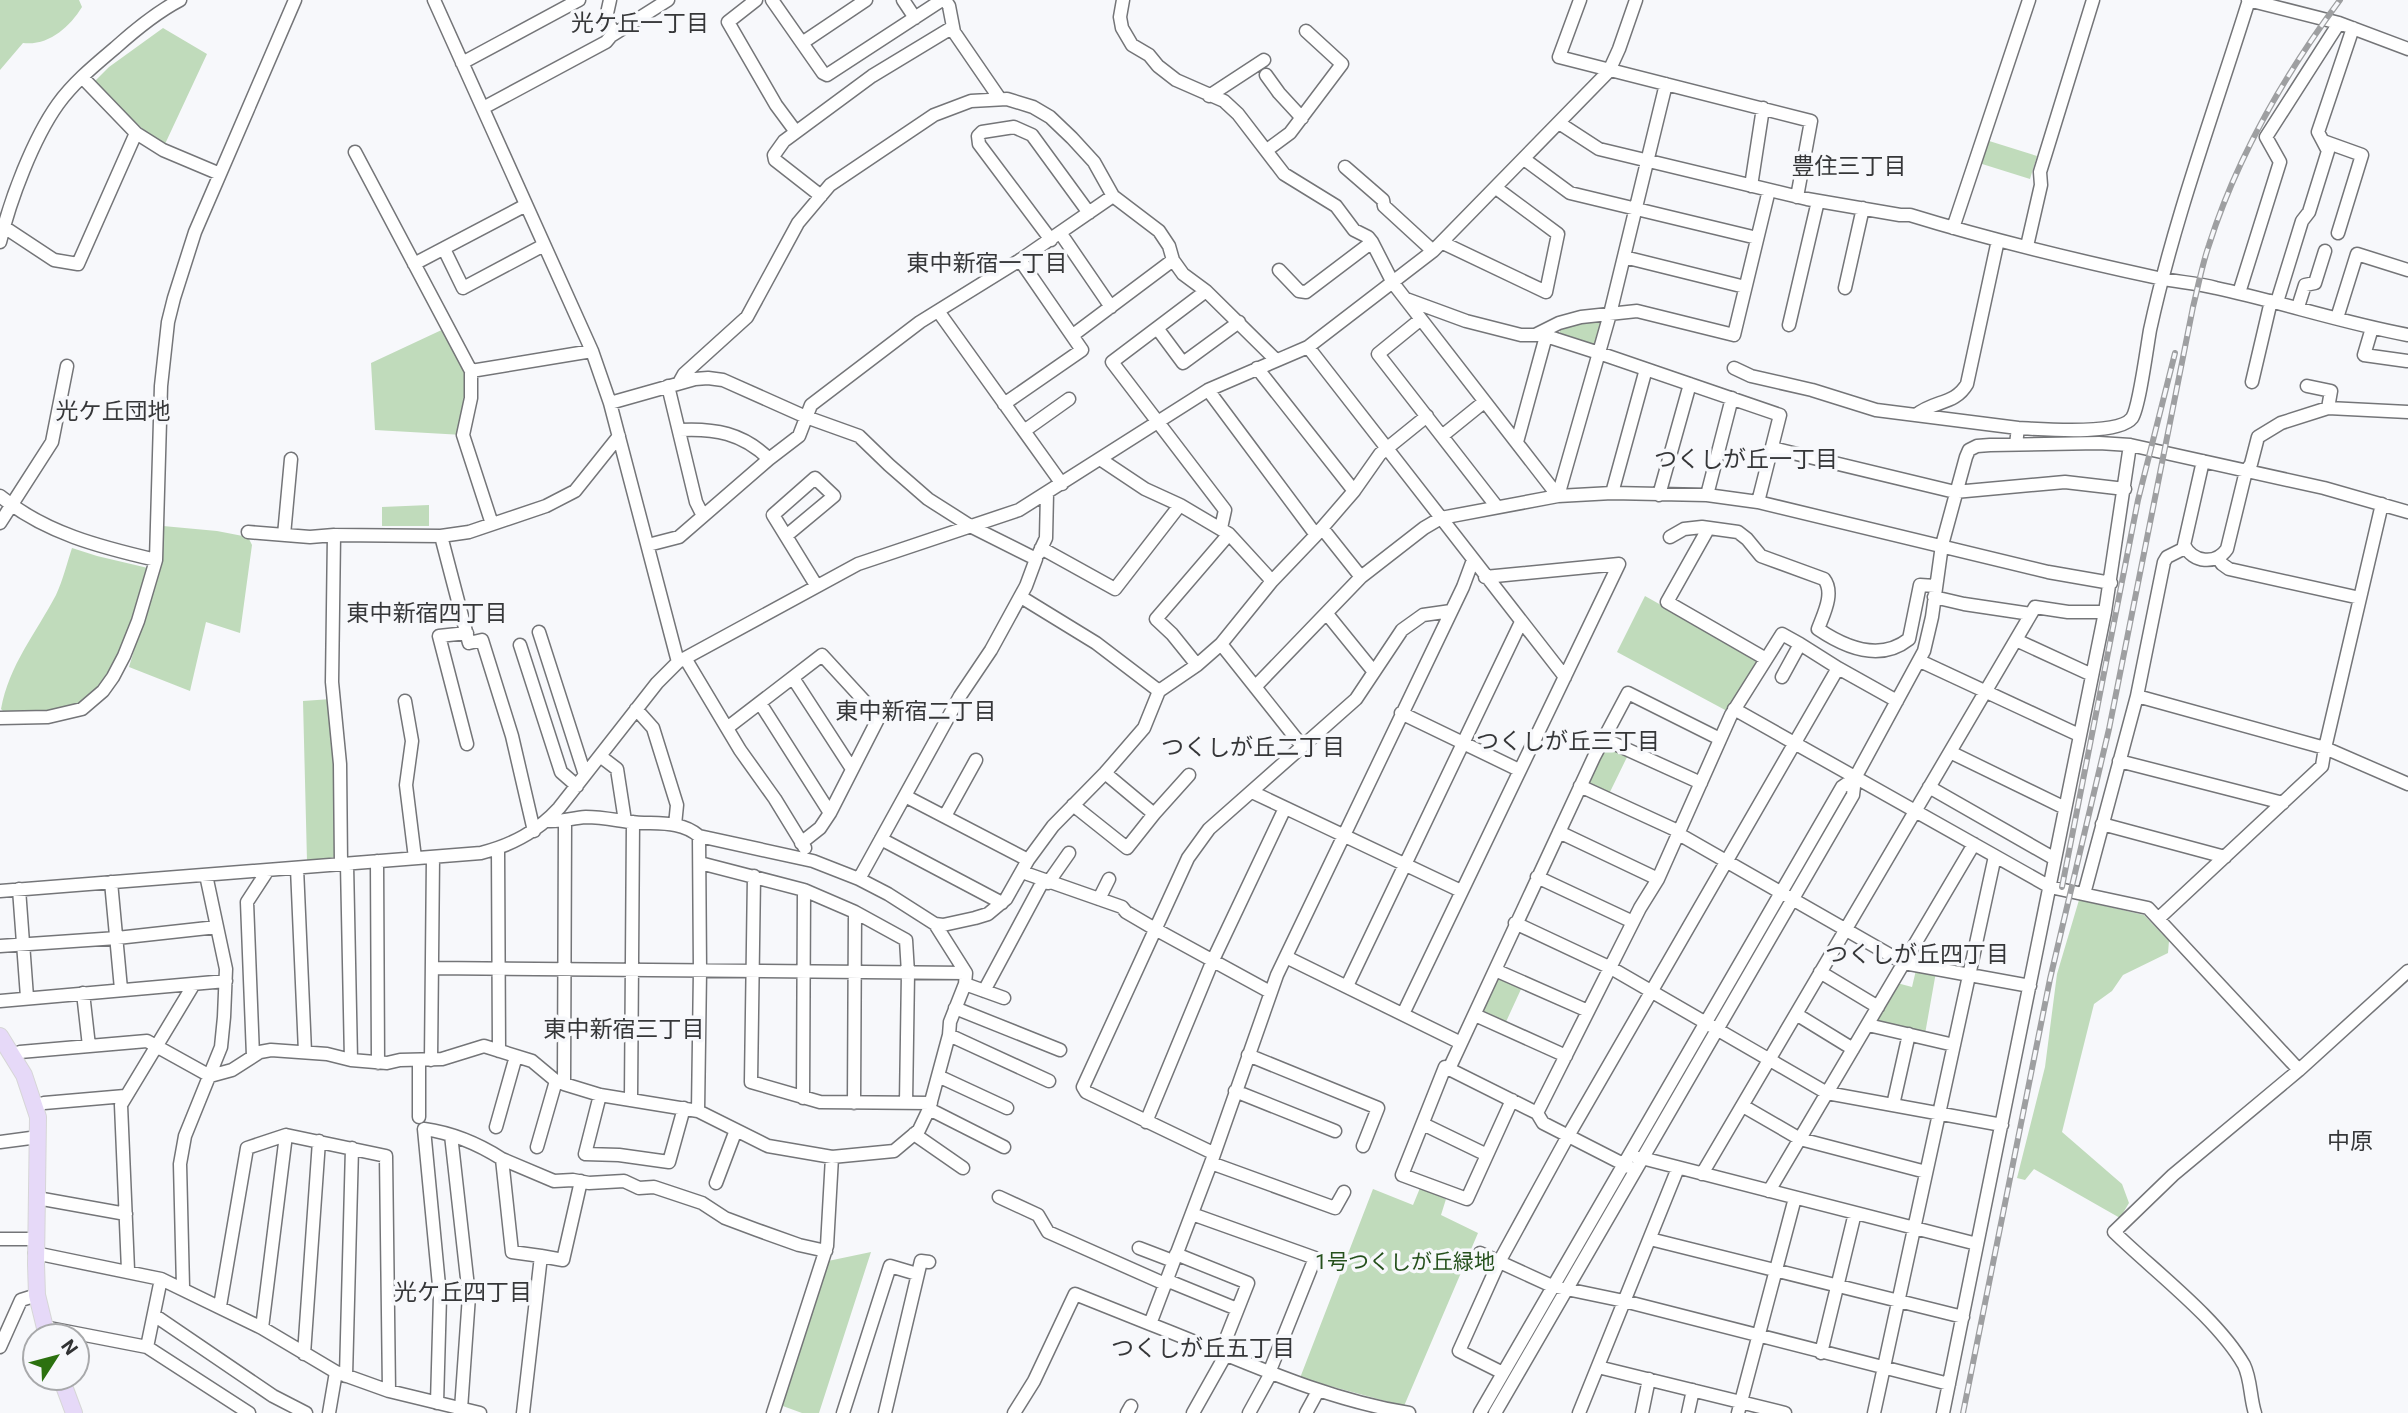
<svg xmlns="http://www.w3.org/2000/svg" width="2408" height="1413" font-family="Roboto,'Noto Sans JP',sans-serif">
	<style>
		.green { fill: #c0dbbb }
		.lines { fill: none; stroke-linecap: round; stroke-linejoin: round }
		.minor-casing { stroke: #747578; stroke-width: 15 }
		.major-casing { stroke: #d6d6d6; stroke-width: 18 }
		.minor { stroke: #fff; stroke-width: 12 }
		.major { stroke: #e6d9f8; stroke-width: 16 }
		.rail-casing { stroke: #9e9fa1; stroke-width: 6 }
		.rail { stroke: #f7f8fb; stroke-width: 3.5; stroke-dasharray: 10; stroke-linecap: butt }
		.labels { text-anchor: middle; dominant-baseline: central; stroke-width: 7; stroke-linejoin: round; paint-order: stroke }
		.park-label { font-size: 21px; fill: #25501c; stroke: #f7f8fb }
		.neighbourhood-label { font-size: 23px; fill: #363739; stroke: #f7f8fb }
	</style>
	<rect width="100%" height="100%" fill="#f7f8fb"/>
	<path class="green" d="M 0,0 L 79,0 L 82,7 C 69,28 48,46 23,43 L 0,70 Z
		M 163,28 L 207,54 L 165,144 L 146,132 L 93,83 L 109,67 Z
		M 1986,140 L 2037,156 L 2030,179 L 1979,163 Z
		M 1599,320 L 1602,323 L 1597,343 L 1593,345 L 1560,334 L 1560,329 L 1582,322 Z
		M 448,327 L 471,371 L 463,435 L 375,430 L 371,363 Z
		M 429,505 L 429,526 L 382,526 L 382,507 Z
		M 163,526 L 217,531 L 248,537 L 252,545 L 240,633 L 206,622 L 190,691 L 129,667 L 146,610 Z
		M 72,548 L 97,556 L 148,568 C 138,604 115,691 76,705 C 54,714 29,713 6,714 L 1,709 C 9,665 36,633 56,595 C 63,580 67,563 72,548 Z
		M 1645,596 L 1757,659 L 1758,665 L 1727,711 L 1617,652 Z
		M 331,699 L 337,765 L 336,857 L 307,861 L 303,701 Z
		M 1611,747 L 1628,755 L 1609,794 L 1590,784 L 1588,780 L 1606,748 Z
		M 2079,900 L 2144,915 L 2169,941 L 2168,953 L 2123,975 L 2112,991 L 2094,1004 L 2062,1132 L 2122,1184 L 2129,1203 L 2120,1218 L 2034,1169 L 2025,1180 L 2017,1178 L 2045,1067 L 2057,974 Z
		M 1916,970 L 1936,972 L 1925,1034 L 1877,1023 L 1875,1019 L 1897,983 L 1912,987 Z
		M 1501,977 L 1522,987 L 1505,1024 L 1484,1015 L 1482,1010 L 1496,979 Z
		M 1420,1188 L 1446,1199 L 1441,1215 L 1478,1233 L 1404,1406 L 1300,1378 L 1373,1189 L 1413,1205 Z
		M 871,1252 L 819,1413 L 802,1413 L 780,1405 L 828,1261 Z"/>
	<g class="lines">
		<defs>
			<path id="minor" d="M 434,0 L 592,351 L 610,403 L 678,662
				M 610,0 L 606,18 L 614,33
				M 756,0 L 728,22 L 776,105 L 796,132
				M 772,0 L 823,73 L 827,75 L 942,0
				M 903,0 L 915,18
				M 945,0 L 949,6 L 954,32 L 1000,99
				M 1123,0 L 1120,17 L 1122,28 L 1132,45 L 1149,55 L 1158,66 L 1176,80 L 1224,101 L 1238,114 L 1284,174 L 1336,206 L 1354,230 L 1368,237 L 1372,242 L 1393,283 L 1558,496
				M 1580,0 L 1559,57 L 1811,121 L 1797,197
				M 2248,0 L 2339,23 L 2408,49
				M 802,43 L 866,0
				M 462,63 L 579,0
				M 1266,75 L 1279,93 L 1302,118
				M 82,77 L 136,133 L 163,150 L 220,174
				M 1209,96 L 1264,60
				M 483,108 L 606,42 L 611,36 L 668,0
				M 1559,123 L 1599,149 L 1807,199 L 1900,215 L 1910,215 C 1991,240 2075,260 2158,278 C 2177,282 2197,283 2216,288 C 2281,302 2343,323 2408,335
				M 2323,141 L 2362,155 L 2338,233
				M 1267,150 L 1290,133 L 1342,64 L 1306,31
				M 355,152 L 471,371 L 471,398 L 463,435 L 492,524
				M 1524,159 L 1570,193 L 1757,238
				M 1345,167 L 1383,200 L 1384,206 L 1433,251
				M 1751,186 L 1763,108
				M 821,196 L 775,160 L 774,155 L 784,141 L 872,76 L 953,27
				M 4,227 L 54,260 L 78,264 L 136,133
				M 1953,228 L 2029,0
				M 1061,234 L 1111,307
				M 1051,240 L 979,144 L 978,136 L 982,132 L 1014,127 L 1032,135 L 1089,213
				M 0,242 C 10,200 33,139 58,104 C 74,82 95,65 115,48 C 135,30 157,12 180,0
				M 1443,243 L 1546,292 L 1558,234 L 1496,188
				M 2027,246 L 2041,185 L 2040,172 L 2093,0
				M 444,249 L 463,288 L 544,245
				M 1624,257 L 1745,287
				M 414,264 L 526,205
				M 1279,270 L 1299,291 L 1306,292 L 1372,242
				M 1845,288 L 1863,208
				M 1206,291 L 1112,362 L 1225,510 L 1221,528
				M 2239,293 L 2280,162 L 2266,137 L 2339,23
				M 1406,299 L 1466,321 L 1521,335 L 1543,335 L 1599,353 L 1780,415 L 1758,502
				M 2277,302 L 2302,221 L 2309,212 L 2328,151 L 2318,132 L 2353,28
				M 2298,307 L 2305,285 L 2315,283 L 2325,251
				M 938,311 L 1062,484
				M 2337,318 L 2357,254 L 2408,270
				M 1421,319 L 1378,354 L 1497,507
				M 1789,325 L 1818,201
				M 1157,328 L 1183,363 L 1239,322
				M 2372,328 L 2364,355 L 2407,361
				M 1073,335 L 1173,260
				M 1535,335 L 1559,323 L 1581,317 L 1637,311 L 1734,335 L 1769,190
				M 1308,347 L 1565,677
				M 1257,368 L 1354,491
				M 1734,368 L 1751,376 L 1812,390 L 1876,410 L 2018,428
				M 471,371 L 592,351
				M 2252,382 L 2271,301
				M 679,383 L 684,374 L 747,317 L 798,223 L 830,185 L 934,115 L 971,101 L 1007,99 L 1033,107 L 1050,117 L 1072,138 L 1094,162 L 1113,196 L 1159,231 L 1169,246 L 1173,260 L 1183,274 L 1206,291 L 1276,360
				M 668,386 L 696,502 L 703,516
				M 2307,386 L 2331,391 L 2328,408
				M 1208,390 L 1316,535
				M 610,403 L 695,379 L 708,378 L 723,380 L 806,417 L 859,436 L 889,465 L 928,499 L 972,527 L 1036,559 L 1026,586 L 991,650 L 960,696 L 859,879
				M 1004,404 L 1082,350 L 1020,260
				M 1916,415 C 1934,400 1955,405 1967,384 L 1998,240
				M 679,430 C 714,428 743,433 769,459
				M 1024,431 L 1069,399
				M 1442,436 L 1484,402
				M 1517,442 L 1546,336
				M 2016,444 L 2018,428 C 2041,429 2118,436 2132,418 C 2139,408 2147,347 2150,330 C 2174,219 2215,109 2249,0
				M 1772,448 L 1955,492 L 2065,482 L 2125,489
				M 1100,459 L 1145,489 L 1180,505 L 1229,534 L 1272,581
				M 2203,461 L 2184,545 C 2193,563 2216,565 2227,549 L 2246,471 L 2251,464 L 2258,437 L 2281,423 L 2328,408 L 2408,412
				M 1612,493 L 1646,369
				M 1659,495 L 1690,384
				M 1707,495 L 1732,398
				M 0,496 C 45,533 100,547 156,560
				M 1558,496 L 1610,314 L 1666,84
				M 0,523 L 52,442 L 67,366
				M 1322,528 L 1361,577
				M 1708,529 L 1667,602 L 1766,659
				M 248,532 L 310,537 L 334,535
				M 284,535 L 291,459
				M 441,536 L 469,643 L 482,640 L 512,736 L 534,831
				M 786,536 L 834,496 L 815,478 L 773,515 L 816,585
				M 1670,537 L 1684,529 L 1702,527 L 1738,532 L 1747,539 L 1761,556 L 1824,579 C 1835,593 1823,615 1818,629 C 1846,648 1880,662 1909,639 L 1920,585 L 1935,586
				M 648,545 L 679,537 L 769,459 L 799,436 L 811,405 L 920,322 L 1020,260 L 1113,196
				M 1041,548 L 1115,589 L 1180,505
				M 2185,548 L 2167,557 L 2164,562 L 2137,696 L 2325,748 L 2382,504
				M 1039,553 L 1046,538 L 1047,493
				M 2218,558 L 2222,564 L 2229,569 L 2360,598
				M 1021,597 L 1096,643 L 1159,691
				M 1934,597 L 1964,604 L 2031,614 L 2035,607 L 2068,612 L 2105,612 L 2130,445
				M 1327,614 L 1374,672
				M 539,632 L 585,775
				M 467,633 L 439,636 L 467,744
				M 2016,640 L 2092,675
				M 520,645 L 561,772 L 577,786
				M 685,658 L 740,750 L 775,799 L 805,848
				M 1920,661 L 2079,735
				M 1197,665 L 1172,634 L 1156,619 L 1229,534
				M 1782,677 L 1800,644 L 1838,668
				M 793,678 L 852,769
				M 1255,687 L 1361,577 L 1424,528 L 1441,518 L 1558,496 L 1612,493 L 1707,495 L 1758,502 L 2048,572 L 2111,583
				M 405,701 L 412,741 L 406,785 L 415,858
				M 760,703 L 830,813
				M 636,709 L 653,728 L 677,805 L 675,825
				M 1734,709 L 2050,887 L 2148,908 L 2299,1070
				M 1401,713 L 1519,770
				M 0,718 L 48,717 L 82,709 L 103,691 L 113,677 L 124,656 L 138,621 L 156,560 L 161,386 L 168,322 L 174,298 L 195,232 L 295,0
				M 727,728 L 822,655 L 879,717 L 830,813 L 820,828 L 801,843
				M 1604,739 L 1701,783
				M 1302,746 L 1221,644 L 1272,581 L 1316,535 L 1354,491 L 1380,454 L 1427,416
				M 1950,752 L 2065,808
				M 600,756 L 617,769 L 625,821
				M 2119,761 L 2283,803
				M 1105,773 L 1154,814
				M 1580,786 L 1678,831
				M 1929,787 L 2055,859
				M 1252,792 L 1461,891
				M 905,796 L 1028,860
				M 1073,805 L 1127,848 L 1154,814 L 1189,775
				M 945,816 L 976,760
				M 2102,824 L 2225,857
				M 1559,832 L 1658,879
				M 1677,833 L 1904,963 L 2030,986
				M 881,839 L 1002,903
				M 498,849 L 499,1051
				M 377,861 L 378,1063
				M 700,863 L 804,890 L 855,912 L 906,940 L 908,973 L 906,1103
				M 341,864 L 340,764 L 332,682 L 334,535 L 441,536 L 469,532 L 546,506 L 575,491 L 619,436
				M 347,864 L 351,1060
				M 297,868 L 305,1052
				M 1022,872 L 1122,907 L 1126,912 L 1155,929 L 1270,992
				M 754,876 L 751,1082 L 820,1102 L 931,1103
				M 1537,877 L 1633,922
				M 111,882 L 121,989
				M 1048,883 L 1069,853
				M 19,889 L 27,997
				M 0,891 L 481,853 C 512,845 537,832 559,808 L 657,683 L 678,662 L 858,564 L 1019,510 L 1208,390 L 1308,347 L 1433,251 L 1609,71 L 1619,49 L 1636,0
				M 2084,894 L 2137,696
				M 1099,899 L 1109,879
				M 2159,918 L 2322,766 L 2325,748 L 2408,784
				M 1515,923 L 1611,968 L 1827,1093 L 2002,1125
				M 935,924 L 943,925 L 975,918 L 988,914 L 1006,899 L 1028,860 L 1053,826 L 1105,773 L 1144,728 L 1159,691 L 1197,665 L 1221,644
				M 0,946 L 117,938 L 217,927
				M 1286,957 L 1461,1043
				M 432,968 L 966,973
				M 1495,970 L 1588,1011
				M 1820,972 L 1878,1007
				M 965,984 L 1004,998
				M 1347,986 L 1521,622
				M 984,991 L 1043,881
				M 83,993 L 89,1046
				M 0,1001 L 226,981
				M 955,1008 L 1060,1050
				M 1403,1014 L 1619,564 L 1485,577
				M 1796,1014 L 1853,1049
				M 1475,1015 L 1566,1056
				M 1868,1025 L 1954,1045
				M 949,1035 L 1049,1081
				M 1248,1055 L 1378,1108 L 1363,1146
				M 14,1056 L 20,1052 L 147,1041 L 210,1076 L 232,1070 L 260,1052 L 271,1050 L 327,1054 L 351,1060 L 387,1063 L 400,1060 L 442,1059 L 484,1046 L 532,1061 L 556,1081 L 564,1084 L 600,1095 L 698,1111 L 768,1146 L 832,1157 L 894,1151 L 919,1130 L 929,1109 L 949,1035 L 950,1022 L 965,984 L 966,973 L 935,924 L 888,894 L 859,879 L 813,861 L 699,836 C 679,819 654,825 630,822 C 615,820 601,817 586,817 C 571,818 563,822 547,821
				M 253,1056 L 247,902 L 268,870
				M 431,1060 L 433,857
				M 1449,1069 L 1594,757 L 1628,693 L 1720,739
				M 938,1076 L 1007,1108
				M 564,1084 L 565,822
				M 1235,1091 L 1335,1131
				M 600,1095 L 585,1154 L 619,1155 L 669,1162 L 684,1108
				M 803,1098 L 804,890
				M 631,1099 L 633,822
				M 1512,1100 L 1467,1199 L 1402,1175 L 1445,1067 L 1537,1113 L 1543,1123 L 1631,1168
				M 854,1103 L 855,912
				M 1893,1105 L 1909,1034
				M 35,1106 L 44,1103 L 125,1096
				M 1743,1106 L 1800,1139 L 1926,1172
				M 929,1109 L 1004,1147
				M 698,1111 L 700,971 L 699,836
				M 1537,1113 L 1640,908 L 1658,879 L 1731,715 L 1782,634 L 1800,644
				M 419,1117 L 419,1061
				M 1146,1122 L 1213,960 L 1285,808
				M 1423,1124 L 1487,1155
				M 496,1127 L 516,1056
				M 914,1134 L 963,1168
				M 451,1135 L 469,1296 L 461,1409
				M 0,1142 L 38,1137
				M 537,1147 L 556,1081
				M 1213,1153 L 1086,1092 L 1083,1087 L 1188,858 L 1209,829 L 1356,699 L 1402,630 L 1423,615 L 1451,611
				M 1634,1156 L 1977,1244
				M 1211,1163 L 1335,1208 L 1344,1192
				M 1702,1174 L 2031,614
				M 716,1183 L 736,1130
				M 1769,1191 L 1974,844
				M 999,1197 L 1038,1215 L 1048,1232 L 1165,1284
				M 37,1198 L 126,1214
				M 1192,1214 L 1315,1258 L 1269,1373
				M 0,1239 L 35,1239
				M 1650,1239 L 1963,1317
				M 1139,1248 L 1173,1261
				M 35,1253 L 161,1279 L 262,1328 L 336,1372 L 389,1391 L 480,1413
				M 1480,1253 L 1552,1286 L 1624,1301 L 1949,1384
				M 1176,1254 L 1248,1283 L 1220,1354
				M 541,1256 L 563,1260 L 581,1181
				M 128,1270 L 121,1105 L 194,984
				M 1166,1280 L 1237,1309
				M 183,1287 L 180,1164 L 185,1136 L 221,1047 L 224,1017 L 226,969 L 206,875
				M 440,1296 L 469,1296
				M 220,1306 L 247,1148 L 286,1135
				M 154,1315 L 273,1396 L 306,1413
				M 1150,1324 L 1211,1163 L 1277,975 L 1463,587 L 1473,560
				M 44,1327 L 147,1347 L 249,1413
				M 262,1328 L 286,1135 L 386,1156 L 389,1391
				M 0,1347 L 21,1300 L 37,1295
				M 147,1347 L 161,1279
				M 1821,1353 L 1855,1213
				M 304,1354 L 319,1141
				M 1598,1367 L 1785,1413
				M 1503,1373 L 1459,1351 L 1499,1262 L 1568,1136 L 1838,668 L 1897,701
				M 346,1376 L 352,1148
				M 437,1403 L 440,1296 L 424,1129 C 453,1133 477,1143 502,1159
				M 329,1413 L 336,1372
				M 523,1413 L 541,1256 L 512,1252 L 502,1159 L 554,1181 L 573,1180 L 589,1183 L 624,1181 L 639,1188 L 654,1187 L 702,1203 L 725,1218 L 757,1230 L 799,1245 L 826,1251
				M 773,1413 L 827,1246 L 832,1157
				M 843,1413 L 890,1266 L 917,1274
				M 885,1413 L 921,1261 L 929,1262
				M 1014,1413 L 1034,1381 L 1075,1294 C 1100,1304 1125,1314 1150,1324 C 1236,1357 1317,1398 1409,1413
				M 1127,1413 L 1131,1406
				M 1193,1413 L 1225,1356
				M 1249,1413 L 1271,1373
				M 1306,1413 L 1318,1391
				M 1480,1413 L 1842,787 L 1855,778 L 1924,651 L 1932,617 L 1942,545 L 1966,457 L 1969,450 L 1977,446 L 1990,445 L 2099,443 L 2130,445 L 2324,488 L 2408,512
				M 1495,1413 L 1853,795 L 1855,778
				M 1579,1413 L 1678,1168
				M 1642,1413 L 1649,1379
				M 1688,1413 L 1693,1390
				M 1738,1413 L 1795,1198
				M 1874,1413 L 1995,856
				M 1943,1413 L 2105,612
				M 2255,1413 C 2250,1398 2251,1379 2244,1365 C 2217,1318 2154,1271 2114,1232 L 2173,1175 L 2299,1070 L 2408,971"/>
			<path id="major" d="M 0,1036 L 24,1075 L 38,1117 L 36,1264 L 37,1295 L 47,1336
				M 61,1378 L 74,1413"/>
		</defs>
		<use href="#minor" class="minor-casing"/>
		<use href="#major" class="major-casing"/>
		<use href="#minor" class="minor"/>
		<use href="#major" class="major"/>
		<defs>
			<path id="rail" d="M 2062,887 L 2138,500 L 2175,353
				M 1963,1413 L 2050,979 L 2109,729 L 2193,307 C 2198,287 2202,265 2209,245 C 2237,157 2285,74 2340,0"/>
		</defs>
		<use href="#rail" class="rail-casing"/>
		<use href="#rail" class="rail"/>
	</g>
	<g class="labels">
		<g class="park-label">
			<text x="1405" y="1262">1号つくしが丘緑地</text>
		</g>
		<g class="neighbourhood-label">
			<text x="640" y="23">光ケ丘一丁目</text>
			<text x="1849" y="166">豊住三丁目</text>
			<text x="987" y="263">東中新宿一丁目</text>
			<text x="113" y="411">光ケ丘団地</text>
			<text x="1746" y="459">つくしが丘一丁目</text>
			<text x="427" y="613">東中新宿四丁目</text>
			<text x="916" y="711">東中新宿二丁目</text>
			<text x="1568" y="741">つくしが丘三丁目</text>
			<text x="1253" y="747">つくしが丘二丁目</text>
			<text x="1917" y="954">つくしが丘四丁目</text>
			<text x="624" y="1029">東中新宿三丁目</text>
			<text x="2350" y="1141">中原</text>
			<text x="463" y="1292">光ケ丘四丁目</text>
			<text x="1203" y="1348">つくしが丘五丁目</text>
		</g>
	</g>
	<g transform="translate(56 1357) rotate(54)"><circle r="33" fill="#f7f8fb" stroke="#a8a9ab" stroke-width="2"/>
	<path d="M0-5L12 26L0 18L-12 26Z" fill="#2c710f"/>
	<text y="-10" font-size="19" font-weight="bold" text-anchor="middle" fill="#313233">N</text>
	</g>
</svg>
